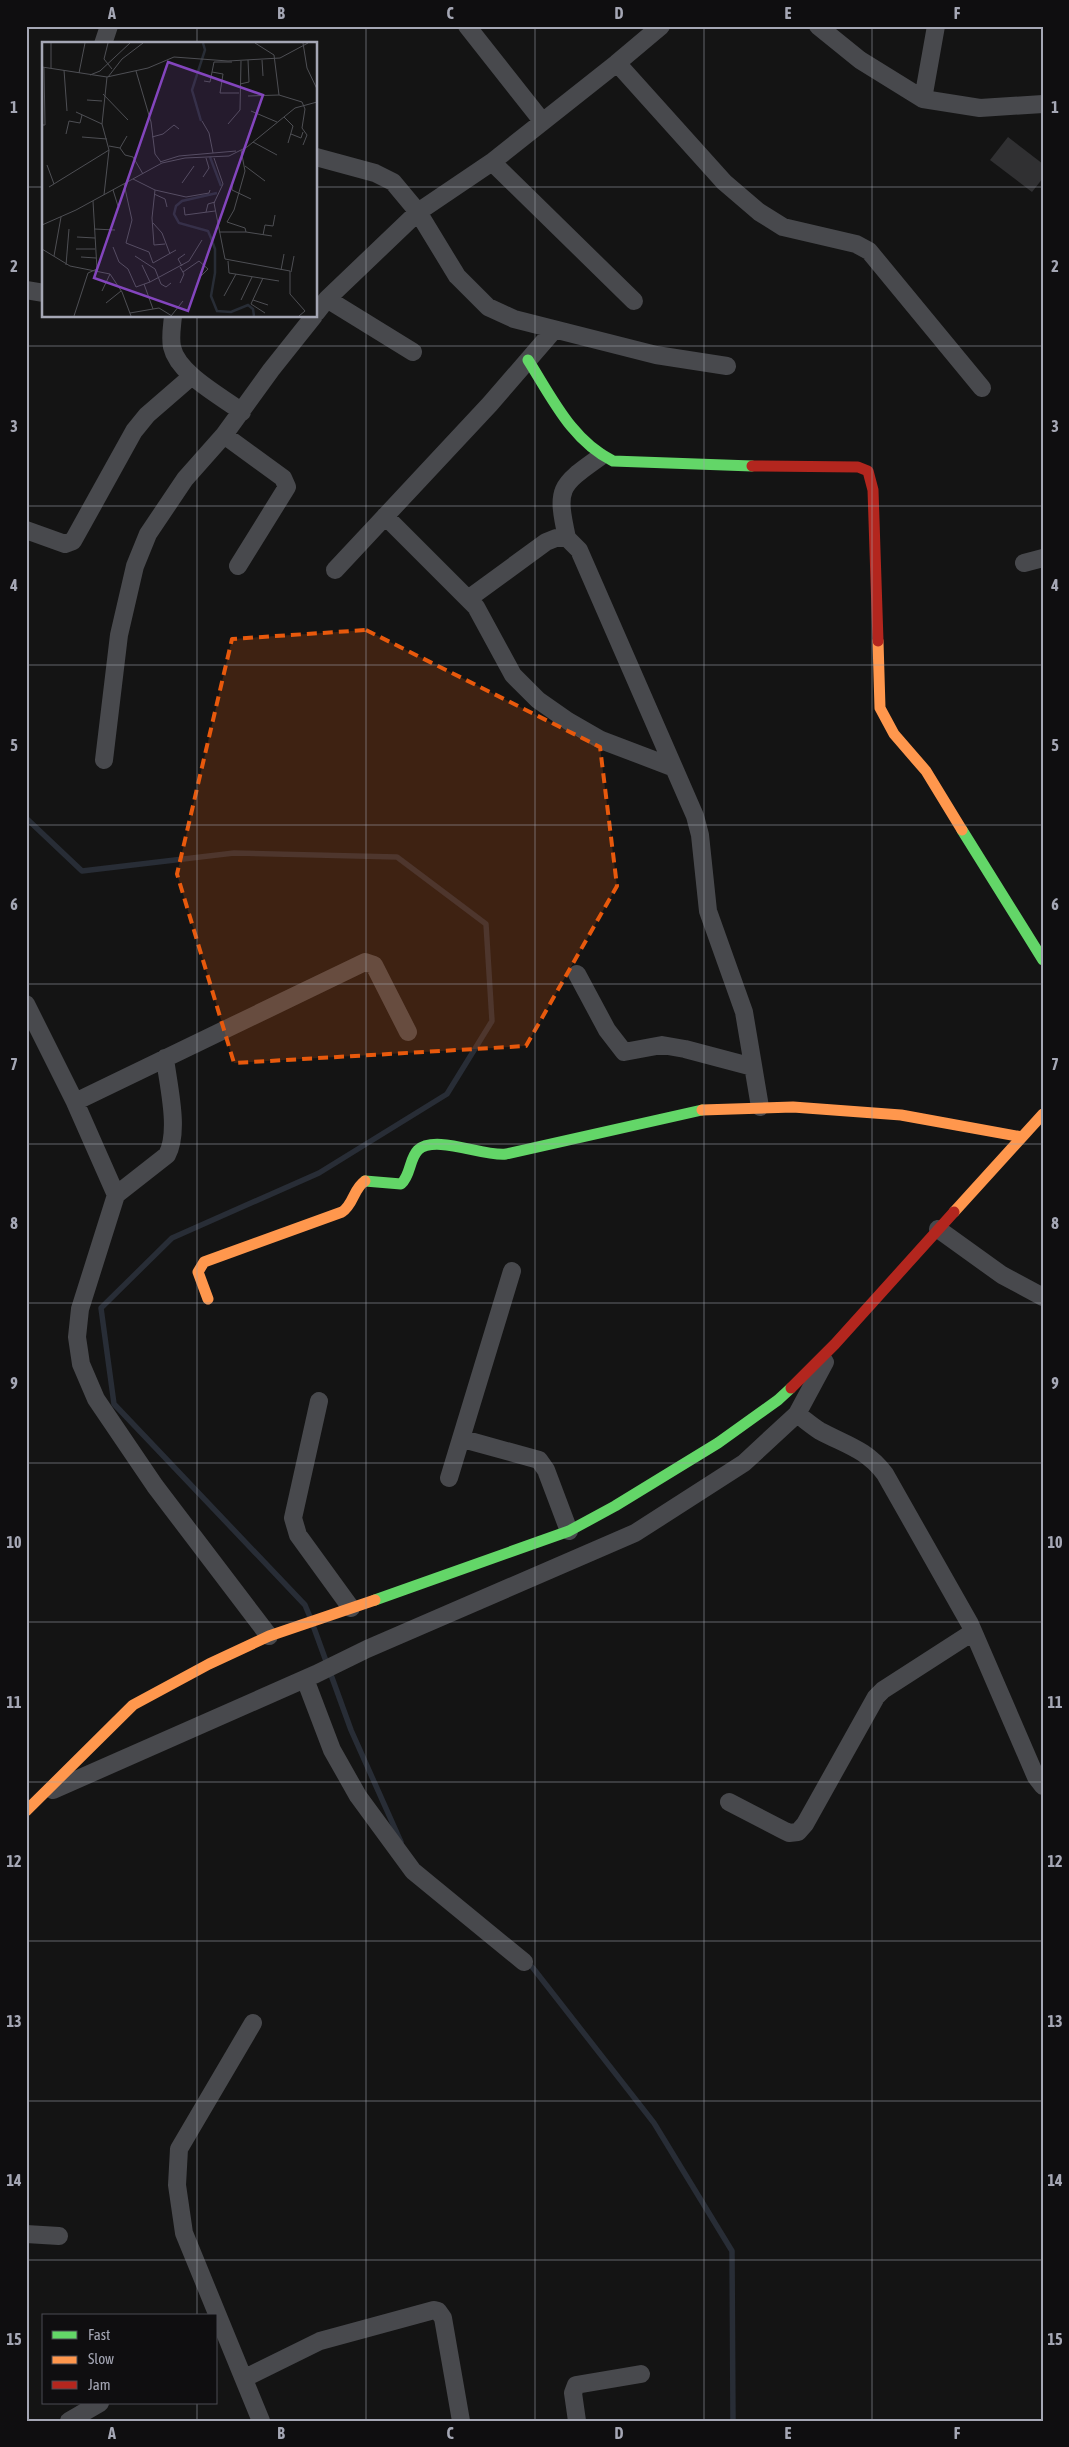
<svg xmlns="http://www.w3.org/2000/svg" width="1069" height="2447" font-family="'Asap Condensed',sans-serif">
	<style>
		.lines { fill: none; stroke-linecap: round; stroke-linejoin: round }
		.stream { stroke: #282d36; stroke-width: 5.5 }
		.building { fill: #303032 }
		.street { stroke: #48494d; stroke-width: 18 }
		.fast { stroke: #63d668; stroke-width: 11 }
		.slow { stroke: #ff974d; stroke-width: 11 }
		.jam { stroke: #b3261e; stroke-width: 11 }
		.marked { fill: #e8590c; fill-opacity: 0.2; stroke: #e8590c; stroke-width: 4; stroke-dasharray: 10 6; stroke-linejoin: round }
		.grid { fill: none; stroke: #a5a7b5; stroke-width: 1; stroke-opacity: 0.55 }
		.inset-river { fill: none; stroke: #282d36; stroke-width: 2.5 }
		.inset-road { fill: none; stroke: #4e4f54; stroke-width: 1 }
		.view { fill: #8345bd; fill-opacity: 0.15; stroke: #8345bd; stroke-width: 2.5 }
		.inset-edge { fill: none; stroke: #a5a7b5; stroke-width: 2.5 }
		.neatline { fill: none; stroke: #a5a7b5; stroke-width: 2 }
		.grid-label { font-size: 16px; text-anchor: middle; font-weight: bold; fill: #a5a7b5 }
	</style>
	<rect width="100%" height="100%" fill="#141414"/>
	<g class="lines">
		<path class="stream" d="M 26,818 L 82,871 L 234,853 L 397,857 L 486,924 L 492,1021 L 447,1094 L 319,1173 L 172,1238 L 101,1308 L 114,1404 L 305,1605 L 310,1617
			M 314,1628 L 351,1730 L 401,1842
			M 526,1962 L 533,1968 L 654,2123 L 732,2251 L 733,2421"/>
	</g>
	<path class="building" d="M 1008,137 L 1043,164 L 1043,178 L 1032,192 L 990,160 Z"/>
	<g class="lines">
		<path class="street" d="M 467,26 L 542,121
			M 818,26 L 860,60 L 923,99 L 980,108 L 1043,104
			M 103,44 L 109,26
			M 617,63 L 661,26
			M 923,99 L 936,26
			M 316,157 L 375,173 L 393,182 L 418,212 L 457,276 L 488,307 L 514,319 L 656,355 L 727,366
			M 26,290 L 44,293
			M 327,299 L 413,352
			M 634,301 L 492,162 L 617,63 L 724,182 L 759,212 L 783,227 L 856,244 L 869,251 L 982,388
			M 316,313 L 327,299 L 418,212 L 492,162
			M 173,316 C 172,327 170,337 172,347 C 178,374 221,396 242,412
			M 224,435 L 283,478 L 287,487 L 238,566
			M 385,516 L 476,607 L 513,675 L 538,700 L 568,721 L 601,740 L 672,767
			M 26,530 L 65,544 L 73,541 L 134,431 L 147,415 L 192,376
			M 567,538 C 556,488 559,486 600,457
			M 1024,563 L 1043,558
			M 335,570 L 490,404 L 554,330
			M 468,599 L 546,542 L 556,538 L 567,538 L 579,550 L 695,816 L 700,835 L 708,911 L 744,1012 L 760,1107
			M 104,760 L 119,635 L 135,566 L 148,534 L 185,479 L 224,435 L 271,370 L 314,316
			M 577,974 L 607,1030 L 624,1052 L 662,1045 L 685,1049 L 753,1067
			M 26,1004 L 75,1102 L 116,1195 L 80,1309 L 77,1337 L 81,1364 L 96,1399 L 155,1486 L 269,1636
			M 75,1102 L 365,962 L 374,965 L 408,1032
			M 116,1195 L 167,1155 C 180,1131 168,1085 165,1058
			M 938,1229 L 1002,1275 L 1043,1297
			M 319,1401 L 293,1518 L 298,1535 L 351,1608
			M 797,1414 C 804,1419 812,1426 820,1431 C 846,1445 866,1449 885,1474 L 970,1624 L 1036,1777 L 1043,1786
			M 463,1439 L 539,1460 L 546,1470 L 569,1531
			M 449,1478 L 512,1271
			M 305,1679 L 332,1750 L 358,1796 L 413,1871 L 524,1962
			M 53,1790 L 316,1674 L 367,1649 L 635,1533 L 744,1463 L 797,1414 L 825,1362
			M 729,1802 L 783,1830 L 789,1833 L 798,1832 L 805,1824 L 876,1697 L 883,1690 L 973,1632
			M 253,2023 L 179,2149 L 177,2185 L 184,2233 L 261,2421
			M 26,2234 L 59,2236
			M 245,2378 L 320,2341 L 434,2310 L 438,2311 L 443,2318 L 461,2421
			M 69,2421 L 100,2403
			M 577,2421 L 573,2393 L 576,2385 L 641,2374"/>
		<path class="fast" d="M 528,360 C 552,398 572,441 613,461 L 752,466
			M 962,830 L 1043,960
			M 365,1181 L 401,1184 C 411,1175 409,1159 418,1150 C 435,1134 484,1157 506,1154 L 702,1110
			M 375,1600 L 569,1531 L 615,1506 L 718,1443 L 778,1400 L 791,1388"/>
		<path class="slow" d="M 878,641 L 880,708 L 894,734 L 926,771 L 962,830
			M 702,1110 L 793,1107 L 901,1115 L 1022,1137
			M 954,1212 L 1043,1114
			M 208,1299 L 198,1272 L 204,1262 L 342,1212 C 354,1204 353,1189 365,1181
			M 26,1811 L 133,1705 L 209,1664 L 269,1636 L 375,1600"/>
		<path class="jam" d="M 752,466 L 858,467 L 868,471 L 873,490 L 878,641
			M 791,1388 L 835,1344 L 954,1212"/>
	</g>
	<path class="marked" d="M 366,630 L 600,747 L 617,886 L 526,1046 L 234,1063 L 177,874 L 232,639 Z"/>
	<path class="grid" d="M 197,26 L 197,44M 366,26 L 366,2421M 535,26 L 535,2421M 704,26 L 704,2421M 872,26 L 872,2421M 26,187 L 44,187M 316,187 L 1043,187M 197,316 L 197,2316M 26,346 L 1043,346M 26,506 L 1043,506M 26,665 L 1043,665M 26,825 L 1043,825M 26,984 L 1043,984M 26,1144 L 1043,1144M 26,1303 L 1043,1303M 26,1463 L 1043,1463M 26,1622 L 1043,1622M 26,1782 L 1043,1782M 26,1941 L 1043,1941M 26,2101 L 1043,2101M 26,2260 L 1043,2260M 197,2403 L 197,2421"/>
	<g transform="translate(42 42)">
		<rect width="275" height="275" fill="#141414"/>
		<path class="inset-river" d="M 159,79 L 150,48 L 163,8 L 161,1M 168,115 L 179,144M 175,151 L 140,159 L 134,164 L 132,172 L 137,181 L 166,189 L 169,196 L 173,207 L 173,231 L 169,254 L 175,269 L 189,270 L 206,263 L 211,267 L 212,274"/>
		<path class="inset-road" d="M 9,1 L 9,26M 66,1 L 62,17 L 70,27M 213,1 L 232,13 L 237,53M 261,1 L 265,26 L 275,47M 220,18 L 221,34M 0,25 L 65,35 L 106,26 L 132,15 L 186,19 L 238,16 L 266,1M 22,28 L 25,69M 94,29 L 109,80 L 113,112 L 119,120M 170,30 L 181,32 L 178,51 L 197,51M 37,31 L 43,1M 48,33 L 58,29 L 88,1M 66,35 L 80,17 L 101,1M 162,39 L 168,40 L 172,20 L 190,20M 198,42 L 207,40 L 206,18M 61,52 L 86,78M 206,54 L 237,53 L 260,60 L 263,67 L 260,86 L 265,93 L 261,103M 45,58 L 60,59M 209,69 L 235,80M 34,70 L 60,82M 242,75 L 251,84 L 246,101M 160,79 L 167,91 L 171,111M 186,82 L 198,68 L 199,19M 0,83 L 3,83 L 2,26M 24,92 L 27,79 L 38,81 L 40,73M 249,92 L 259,96 L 261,90M 40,95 L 65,97M 110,95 L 121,92 L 132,83 L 137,87M 211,100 L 235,113M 67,104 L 78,106 L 85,94M 78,106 L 83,113 L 91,115 L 101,132M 199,108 L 203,129 L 192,168 L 185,180 L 203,186 L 204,190 L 230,194M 172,116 L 181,142 L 172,161 L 183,217 L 248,229 L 248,252 L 263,269 L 257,274M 118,120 L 137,114 L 194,109M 5,123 L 12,142M 203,124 L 223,139M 161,135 L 167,126 L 164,116M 91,137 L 113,148 L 144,155 L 167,151 L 168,148M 140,141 L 152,124M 82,142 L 90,178 L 84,201 L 107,210 L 111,221M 190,143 L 190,148 L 209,157M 7,145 L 67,108M 71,148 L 76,164M 113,148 L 110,176 L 112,203 L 123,202M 112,152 L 123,157 L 125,165M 62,153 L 67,108 L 60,82 L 65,35M 142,165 L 143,173 L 173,169M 164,170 L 166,162 L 173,160M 111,181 L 120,191 L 128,212M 0,183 L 34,168 L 120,121 L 143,116 L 187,114 L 205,105 L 253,66 L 275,60M 52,187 L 73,188M 177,190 L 204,190M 221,193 L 223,183 L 231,184 L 233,173M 35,195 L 53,196M 71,205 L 77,220 L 86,227 L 94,245 L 108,240 L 100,223M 0,207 L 28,224 L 68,232 L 80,250 L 89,274M 34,207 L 53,207M 12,214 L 19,175M 93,214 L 113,227 L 119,242 L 124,245 L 129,241M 39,215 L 54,216M 186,219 L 187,231 L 237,239M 111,221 L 134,208M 24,223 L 27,187M 140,224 L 136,217 L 143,212M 138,225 L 142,232 L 138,241M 239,228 L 242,212M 141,230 L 157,219 L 166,227 L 157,236M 249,230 L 252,214M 221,236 L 209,262 L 223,271M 108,240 L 147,219 L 160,198M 60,249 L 68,232M 182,254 L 194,232M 199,258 L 210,235M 211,258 L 226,263M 64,261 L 79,249M 111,267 L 117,266 L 130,274M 88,271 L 111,267 L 102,242M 32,274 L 46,231 L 55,227 L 51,159M 129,274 L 141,259"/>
		<path class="view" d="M 126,20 L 221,53 L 146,269 L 52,236 Z"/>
		<rect width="275" height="275" class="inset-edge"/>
	</g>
	<rect width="1069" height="2447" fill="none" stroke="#0f0e10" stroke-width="55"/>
	<rect x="42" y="2314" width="175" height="90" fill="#0f0e10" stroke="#4b4b52"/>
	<rect x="52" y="2331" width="25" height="8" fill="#63d668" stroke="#4b4b52"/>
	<text x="88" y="2340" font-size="15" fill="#a5a7b5">Fast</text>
	<rect x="52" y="2356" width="25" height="8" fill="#ff974d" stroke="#4b4b52"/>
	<text x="88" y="2364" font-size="15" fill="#a5a7b5">Slow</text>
	<rect x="52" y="2381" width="25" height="8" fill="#b3261e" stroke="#4b4b52"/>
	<text x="88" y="2390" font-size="15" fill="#a5a7b5">Jam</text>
	<rect x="28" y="28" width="1014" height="2392" class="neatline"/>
	<g class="grid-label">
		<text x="112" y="19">A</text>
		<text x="281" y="19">B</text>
		<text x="450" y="19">C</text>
		<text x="619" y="19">D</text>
		<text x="788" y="19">E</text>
		<text x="957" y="19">F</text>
		<text x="14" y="113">1</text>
		<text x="1055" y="113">1</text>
		<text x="14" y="272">2</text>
		<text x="1055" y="272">2</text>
		<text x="14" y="432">3</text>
		<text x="1055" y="432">3</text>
		<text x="14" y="591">4</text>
		<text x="1055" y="591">4</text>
		<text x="14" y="751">5</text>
		<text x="1055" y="751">5</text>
		<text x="14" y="910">6</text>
		<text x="1055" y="910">6</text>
		<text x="14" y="1070">7</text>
		<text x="1055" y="1070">7</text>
		<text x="14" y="1229">8</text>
		<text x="1055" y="1229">8</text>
		<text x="14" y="1389">9</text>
		<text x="1055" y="1389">9</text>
		<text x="14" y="1548">10</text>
		<text x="1055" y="1548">10</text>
		<text x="14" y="1708">11</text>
		<text x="1055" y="1708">11</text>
		<text x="14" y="1867">12</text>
		<text x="1055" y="1867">12</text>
		<text x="14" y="2027">13</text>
		<text x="1055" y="2027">13</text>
		<text x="14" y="2186">14</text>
		<text x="1055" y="2186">14</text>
		<text x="14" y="2345">15</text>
		<text x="1055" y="2345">15</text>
		<text x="112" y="2439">A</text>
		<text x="281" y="2439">B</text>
		<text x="450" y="2439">C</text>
		<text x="619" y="2439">D</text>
		<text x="788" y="2439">E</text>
		<text x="957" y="2439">F</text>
	</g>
</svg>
